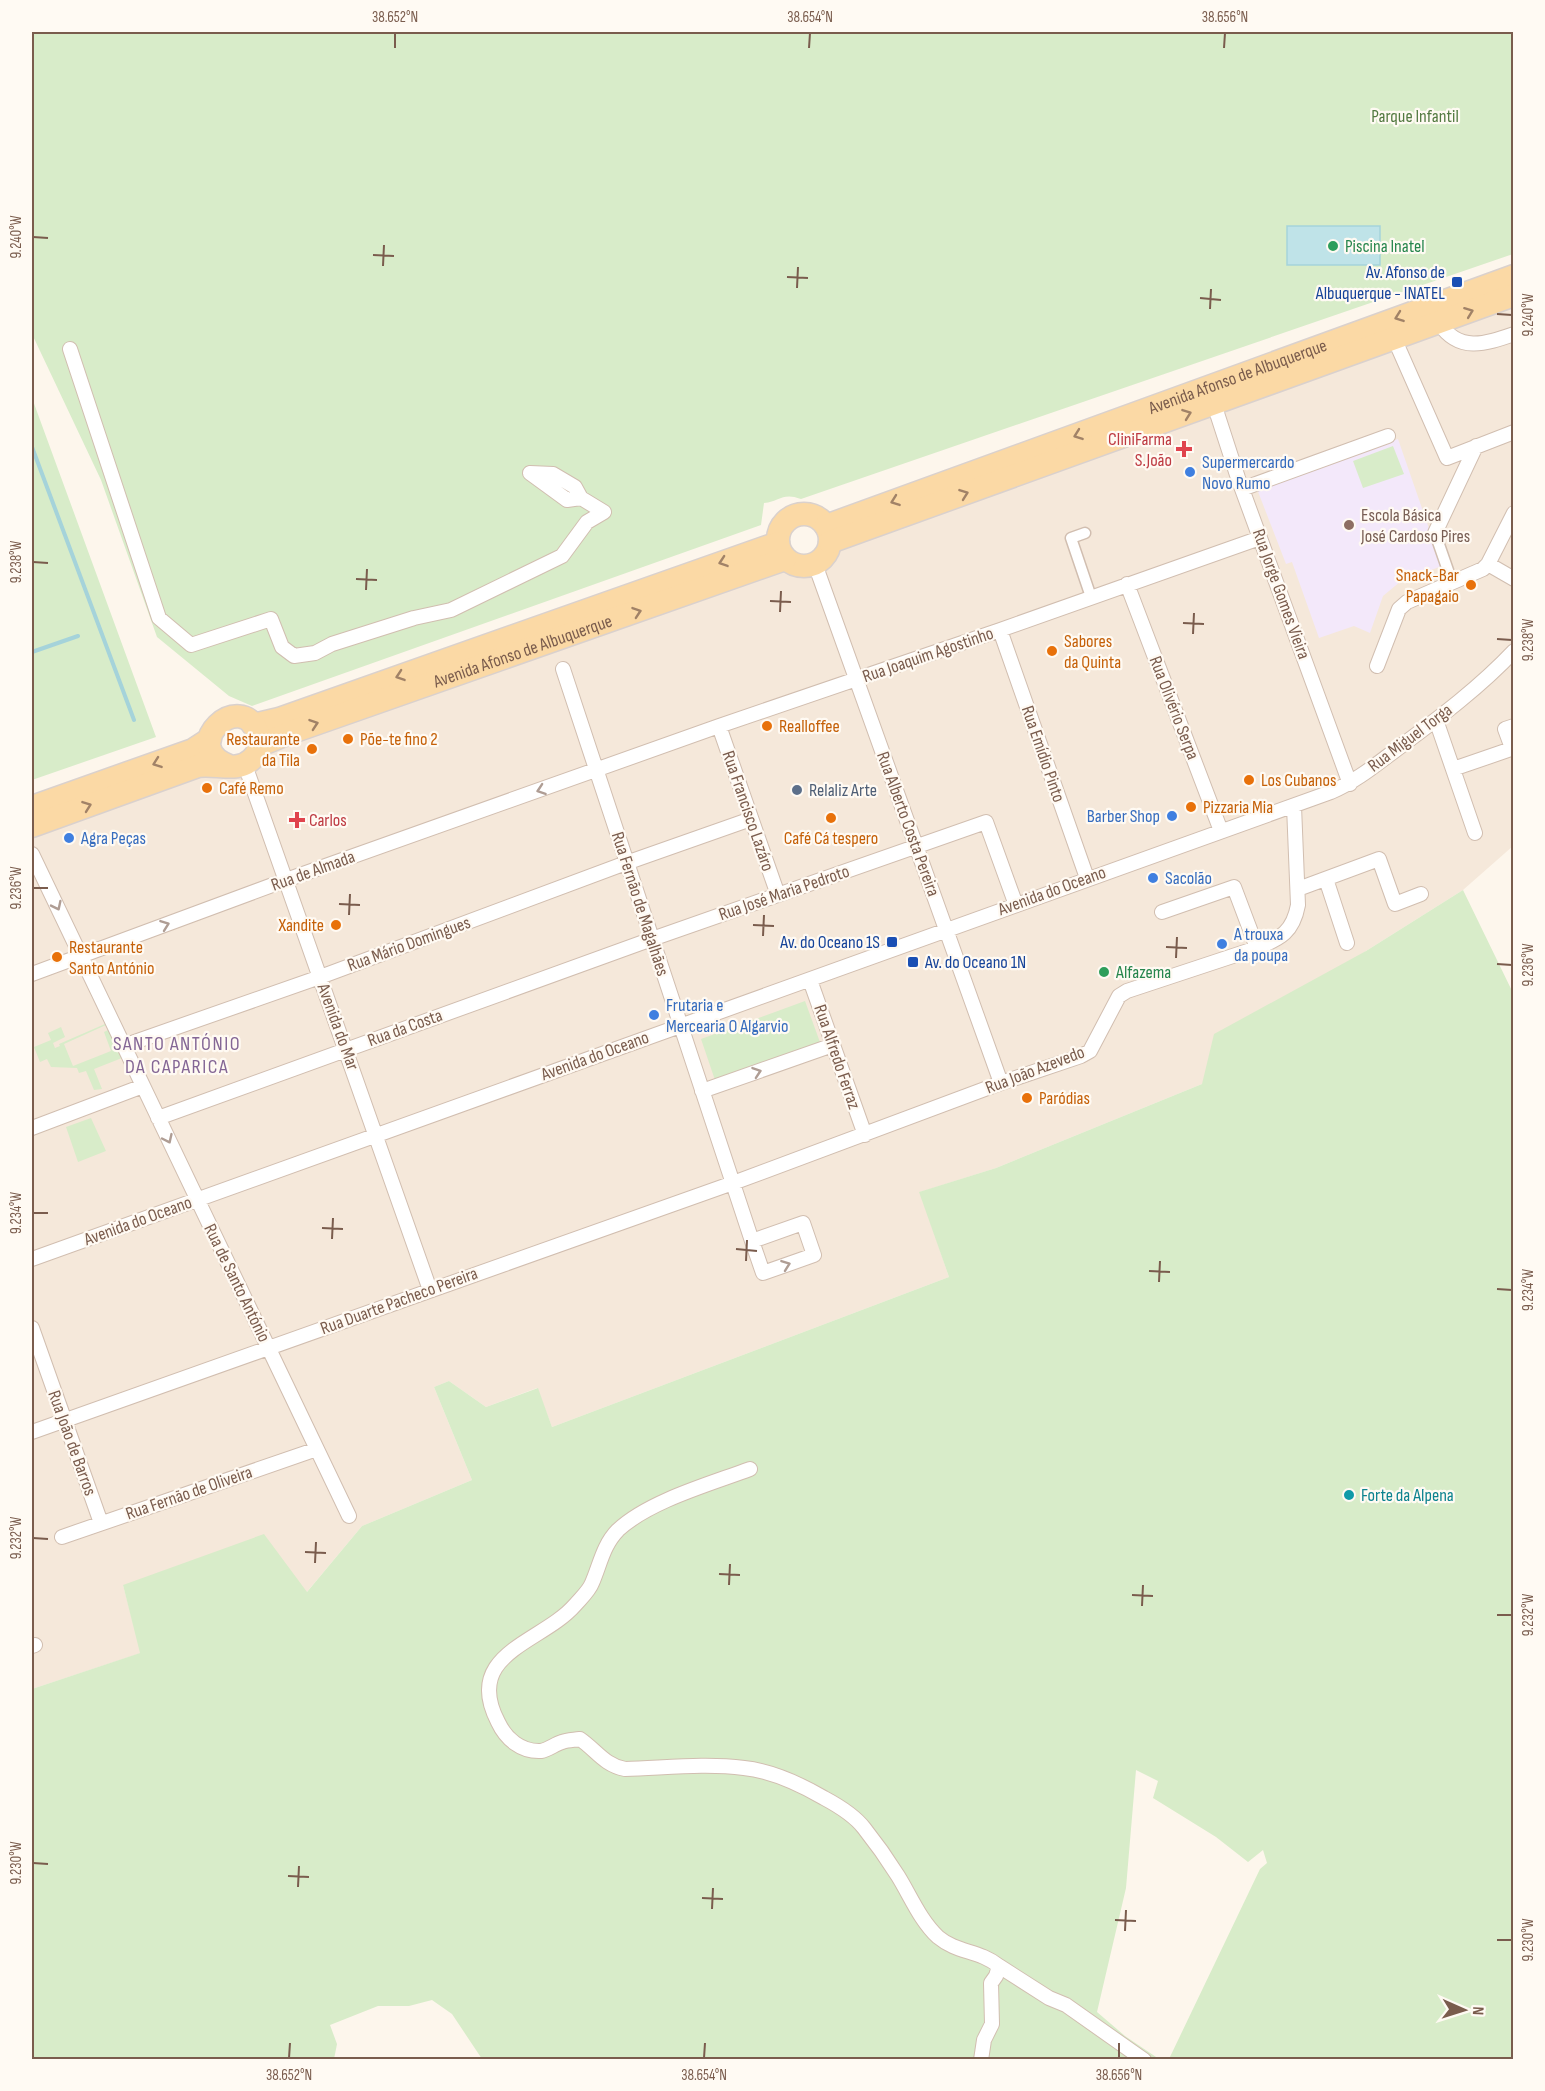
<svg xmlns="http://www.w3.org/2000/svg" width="1545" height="2091" font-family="'Sofia Sans Condensed',sans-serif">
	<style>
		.residential { fill: #f5e8da }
		.education { fill: #f3e8fa }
		.green { fill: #d8ecc9 }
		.water { fill: #bfe3e8; stroke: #a5d3da; stroke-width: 1.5 }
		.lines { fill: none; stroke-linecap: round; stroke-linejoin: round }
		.stream { stroke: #a5d3da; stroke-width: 4 }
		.pedestrian-casing { stroke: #d1beb0; stroke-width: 13 }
		.minor-casing { stroke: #d1beb0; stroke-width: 16 }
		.primary-casing { stroke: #dad1cd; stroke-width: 25 }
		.pedestrian { stroke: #fff; stroke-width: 10 }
		.minor { stroke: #fff; stroke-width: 14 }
		.primary { stroke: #fbd9a5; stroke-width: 22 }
		.oneway { stroke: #a18267 }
		.oneway2 { stroke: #af9d94 }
		.ticks { fill: none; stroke: #7a5c4d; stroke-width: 2 }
		.leisure-dot { fill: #2e9e5b; stroke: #fffaf3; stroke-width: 2 }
		.transit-dot { fill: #1a4fb4; stroke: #fffaf3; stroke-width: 2 }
		.health-dot { fill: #e0444e; stroke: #fffaf3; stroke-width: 2 }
		.shop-dot { fill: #3f7fe0; stroke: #fffaf3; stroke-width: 2 }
		.education-dot { fill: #8d6e63; stroke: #fffaf3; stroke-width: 2 }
		.food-dot { fill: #e8710a; stroke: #fffaf3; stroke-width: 2 }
		.service-dot { fill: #5c6f8a; stroke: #fffaf3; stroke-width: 2 }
		.culture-dot { fill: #0f9aa8; stroke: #fffaf3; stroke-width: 2 }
		.labels { text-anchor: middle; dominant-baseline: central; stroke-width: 4.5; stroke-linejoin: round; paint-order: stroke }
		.park-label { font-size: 18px; fill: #537a41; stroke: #fffaf3 }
		.leisure-label { font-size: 18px; fill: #27864d; stroke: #fffaf3; text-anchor: start }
		.transit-label { font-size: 18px; fill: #164399; stroke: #fffaf3; text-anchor: end }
		.street-label { font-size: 18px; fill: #7a5c4d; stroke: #fffaf3 }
		.health-label { font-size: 18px; fill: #be3a42; stroke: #fffaf3; text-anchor: end }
		.shop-label { font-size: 18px; fill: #366cbe; stroke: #fffaf3; text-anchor: start }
		.education-label { font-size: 18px; fill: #785e54; stroke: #fffaf3; text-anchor: start }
		.food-label { font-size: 18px; fill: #c56008; stroke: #fffaf3; text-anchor: start }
		.service-label { font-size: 18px; fill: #4e5e75; stroke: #fffaf3; text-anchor: start }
		.culture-label { font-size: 18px; fill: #0d838f; stroke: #fffaf3; text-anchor: start }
		.neighbourhood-label { font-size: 20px; letter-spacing: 1.5px; fill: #846695; stroke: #fffaf3 }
		.neatline { fill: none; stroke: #7a5c4d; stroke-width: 2 }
		.ticks-label { font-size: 15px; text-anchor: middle; fill: #7a5c4d }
	</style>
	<rect width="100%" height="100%" fill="#fdf6ec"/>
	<path class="residential" d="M 1513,296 L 1513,846 L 1463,890 L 1366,951 L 1202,1084 L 996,1168 L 920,1192 L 949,1277 L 552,1427 L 537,1388 L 486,1407 L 449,1381 L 434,1387 L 472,1480 L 362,1526 L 306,1593 L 123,1585 L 141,1653 L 32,1689 L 32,826 L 258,754 L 794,565 L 806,566 L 815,564 L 821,560 L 827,552 Z"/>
	<path class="education" d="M 1398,439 L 1442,566 L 1401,581 L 1383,596 L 1370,633 L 1354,626 L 1319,638 L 1292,562 L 1286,564 L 1257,489 Z"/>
	<path class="green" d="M 32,32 L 1513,32 L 1513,254 L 801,499 C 783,492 780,501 764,503 L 761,525 L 252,706 L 229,696 L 157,637 L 101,480 L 32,334 Z
		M 32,398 L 156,737 L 32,780 Z
		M 1393,446 L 1404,474 L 1363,488 L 1353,461 Z
		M 1463,890 L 1514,995 L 1513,2059 L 1169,2059 L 1260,1869 L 1267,1863 L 1263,1850 L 1248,1862 L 1216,1837 L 1153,1798 L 1158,1781 L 1136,1770 L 1126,1888 L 1097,2012 L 1125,2036 L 1159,2059 L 482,2059 L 452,2014 L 432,2000 L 409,2006 L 378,2006 L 330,2025 L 337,2044 L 334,2059 L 32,2059 L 32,1689 L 140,1653 L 123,1585 L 264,1534 L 307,1592 L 362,1526 L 472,1480 L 434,1387 L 449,1381 L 486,1407 L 538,1388 L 552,1427 L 949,1277 L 919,1192 L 996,1168 L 1202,1084 L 1214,1034 L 1366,951 Z
		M 805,1001 L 821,1045 L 716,1083 L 701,1039 Z
		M 105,1024 L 106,1025 L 64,1044 L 73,1066 L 111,1051 L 104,1032 L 108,1030 L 122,1058 L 94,1069 L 102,1089 L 94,1090 L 86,1071 L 79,1073 L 77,1068 L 51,1067 L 47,1059 L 40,1062 L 34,1047 L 51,1040 L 48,1033 L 61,1027 L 65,1037 L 53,1043 L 55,1048 L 60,1046 L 59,1044 Z
		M 91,1118 L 106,1151 L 78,1162 L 66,1127 Z"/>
	<path class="water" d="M 1287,226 L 1380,226 L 1380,265 L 1287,265 Z"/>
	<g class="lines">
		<path class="stream" d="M 32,447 L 134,720
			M 32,652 L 78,636"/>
		<defs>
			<path id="pedestrian" d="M 1085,533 L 1071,538 L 1091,597
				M 1435,533 L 1452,582"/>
			<path id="minor" d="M 1439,323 C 1459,353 1485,344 1514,334
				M 1394,338 L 1447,458 L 1514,432
				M 70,349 L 159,618 L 191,645 L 271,619 L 282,647 L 294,656 L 315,653 L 332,644 L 414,618 L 451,610 L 562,556 L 587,522 L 604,512 L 581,498 L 575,487 L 553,474 L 530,473
				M 1214,404 L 1238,478 L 1350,784
				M 530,473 L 567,500 L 581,498
				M 1242,489 L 1388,436
				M 1435,533 L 1476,446
				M 815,564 L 1001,1083
				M 1488,564 L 1514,513
				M 1127,584 L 1221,831
				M 1000,630 L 1087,878
				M 1377,666 L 1399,609 L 1407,602 L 1483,569 L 1488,564 L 1514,579
				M 563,669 L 752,1241 L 763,1273 L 814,1255 L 803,1223 L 752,1241
				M 1436,720 L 1475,833
				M 719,726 L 778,895
				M 1512,748 L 1505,729 L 1514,726
				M 245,765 L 430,1290
				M 1453,769 L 1514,748
				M 32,854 L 349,1516
				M 1326,879 L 1347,943
				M 1298,889 L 1379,859 L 1395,904 L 1421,894
				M 1162,912 L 1234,887 L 1257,948
				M 32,974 L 286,880 L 719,726 L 1000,630 L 1260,538
				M 810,980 L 865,1135
				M 123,1046 L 320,977 L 626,863 L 751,819
				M 702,1091 L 833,1045
				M 158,1118 L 652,939 L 986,822 L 1016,905
				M 32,1128 L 143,1086
				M 32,1259 C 464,1102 897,946 1331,792 C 1357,781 1378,763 1401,746 C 1440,717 1480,687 1514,651
				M 32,1328 L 101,1523
				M 32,1432 L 733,1183 L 1001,1083 L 1081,1056 L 1090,1051 L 1119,996 L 1127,991 L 1257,948 C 1281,938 1293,932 1298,905 L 1294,806
				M 750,1469 C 710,1484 649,1501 618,1530 C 603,1545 600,1565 592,1583 C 589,1591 581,1598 575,1605 C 542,1643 462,1653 498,1722 C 506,1739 521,1752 541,1751 C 548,1750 555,1744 562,1742 C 567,1740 574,1740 580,1739 C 596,1750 604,1765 625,1769 C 664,1768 705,1763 744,1768 C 772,1771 800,1784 824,1798 C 839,1806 854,1815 864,1828 C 876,1843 888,1860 898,1876 C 911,1897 920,1920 938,1937 C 957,1953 979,1950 999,1966 L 996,1976 L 991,1983 L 992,2024 L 984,2040 L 981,2060
				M 62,1537 L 317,1449
				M 32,1646 L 35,1645
				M 999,1966 L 1049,1998 L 1066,2005 L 1144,2060"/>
			<g id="primary">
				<circle cx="804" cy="540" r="26"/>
				<path id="s1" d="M 826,526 L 1514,276"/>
				<path d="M 830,542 L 1514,295"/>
				<path d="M 253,725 L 279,719 L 778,543"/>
				<path id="s2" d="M 260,745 L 292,732 L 785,559"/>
				<path d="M 32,807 L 193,750 L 210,739"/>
				<path d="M 32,826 L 198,766 C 216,763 238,773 252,759 C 259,753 262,742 258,733 C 241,688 177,746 229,766"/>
			</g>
		</defs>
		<use href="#pedestrian" class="pedestrian-casing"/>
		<use href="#minor" class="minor-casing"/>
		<use href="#primary" class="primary-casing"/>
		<use href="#pedestrian" class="pedestrian"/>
		<use href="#minor" class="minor"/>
		<use href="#primary" class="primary"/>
	</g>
	<defs><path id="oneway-chevron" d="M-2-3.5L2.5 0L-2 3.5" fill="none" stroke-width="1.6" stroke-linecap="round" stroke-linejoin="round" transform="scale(1.5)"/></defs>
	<g class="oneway">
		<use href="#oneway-chevron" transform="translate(1469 312) rotate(-21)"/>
		<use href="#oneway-chevron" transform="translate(1399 317) rotate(160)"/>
		<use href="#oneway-chevron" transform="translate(1187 414) rotate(-20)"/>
		<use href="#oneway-chevron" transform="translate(1078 435) rotate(160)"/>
		<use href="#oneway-chevron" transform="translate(964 494) rotate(-20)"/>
		<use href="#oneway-chevron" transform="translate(895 501) rotate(160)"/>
		<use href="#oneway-chevron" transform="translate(723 562) rotate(161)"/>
		<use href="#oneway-chevron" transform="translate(637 612) rotate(-19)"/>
		<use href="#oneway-chevron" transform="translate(400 676) rotate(161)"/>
		<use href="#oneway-chevron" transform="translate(314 724) rotate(-19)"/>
		<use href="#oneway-chevron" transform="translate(157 763) rotate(160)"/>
		<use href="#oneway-chevron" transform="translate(87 806) rotate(-20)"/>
	</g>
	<g class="oneway2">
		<use href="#oneway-chevron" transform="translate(541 790) rotate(161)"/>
		<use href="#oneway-chevron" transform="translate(57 906) rotate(64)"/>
		<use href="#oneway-chevron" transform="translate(165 925) rotate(-20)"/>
		<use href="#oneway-chevron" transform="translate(757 1072) rotate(-19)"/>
		<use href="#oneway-chevron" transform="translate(168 1139) rotate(65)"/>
		<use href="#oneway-chevron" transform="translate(786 1265) rotate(-20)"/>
	</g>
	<path class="ticks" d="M 395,48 L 395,33M 809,48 L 810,33M 1224,48 L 1225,33M 33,237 L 48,238M 373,255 L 394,256M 383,266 L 384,245M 787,277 L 808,278M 797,288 L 798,267M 1200,298 L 1221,300M 1210,309 L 1211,289M 1497,314 L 1512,315M 33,562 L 48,563M 356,579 L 377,580M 366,590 L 367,569M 770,601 L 791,602M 780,612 L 781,591M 1183,623 L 1204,624M 1193,634 L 1194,613M 1497,639 L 1512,640M 33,888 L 48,888M 339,904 L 360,905M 349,915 L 350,894M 753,925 L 774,926M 763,936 L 764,915M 1166,947 L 1187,948M 1176,958 L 1177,937M 1497,964 L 1512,965M 33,1213 L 48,1213M 322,1228 L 343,1229M 332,1239 L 333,1218M 736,1249 L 757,1251M 746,1261 L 747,1240M 1149,1271 L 1170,1272M 1159,1282 L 1160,1261M 1497,1289 L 1512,1290M 33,1538 L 48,1539M 305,1552 L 326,1553M 315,1563 L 316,1542M 719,1574 L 740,1575M 729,1585 L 730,1564M 1132,1595 L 1153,1596M 1142,1606 L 1143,1585M 1497,1615 L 1512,1615M 33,1863 L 48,1864M 288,1876 L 309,1877M 298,1887 L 299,1866M 702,1898 L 723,1899M 712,1909 L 713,1888M 1115,1920 L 1136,1921M 1125,1931 L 1126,1910M 1497,1940 L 1512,1940M 289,2058 L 290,2043M 704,2058 L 705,2043M 1119,2058 L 1119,2043"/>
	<g class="leisure-dot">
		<circle cx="1333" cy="246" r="6"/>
		<circle cx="1104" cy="972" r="6"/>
	</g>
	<g class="transit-dot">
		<rect x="1451" y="276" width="12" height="12" rx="3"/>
		<rect x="886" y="936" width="12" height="12" rx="3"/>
		<rect x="907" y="956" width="12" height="12" rx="3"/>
	</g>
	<g class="health-dot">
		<path d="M1181 440h6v6h6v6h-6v6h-6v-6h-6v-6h6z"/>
		<path d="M294 811h6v6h6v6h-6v6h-6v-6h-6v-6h6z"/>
	</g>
	<g class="shop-dot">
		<circle cx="1190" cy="472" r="6"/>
		<circle cx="1172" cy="816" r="6"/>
		<circle cx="69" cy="838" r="6"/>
		<circle cx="1153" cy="878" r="6"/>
		<circle cx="1222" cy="944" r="6"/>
		<circle cx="654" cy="1015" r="6"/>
	</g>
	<circle class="education-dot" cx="1349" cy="525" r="6"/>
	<g class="food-dot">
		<circle cx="1471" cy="585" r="6"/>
		<circle cx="1052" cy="651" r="6"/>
		<circle cx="767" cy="726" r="6"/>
		<circle cx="348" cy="739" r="6"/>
		<circle cx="312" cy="749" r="6"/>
		<circle cx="1249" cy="780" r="6"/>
		<circle cx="207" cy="788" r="6"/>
		<circle cx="1191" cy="807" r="6"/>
		<circle cx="831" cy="818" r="6"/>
		<circle cx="336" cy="925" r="6"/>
		<circle cx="57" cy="957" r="6"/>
		<circle cx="1027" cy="1098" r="6"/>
	</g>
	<circle class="service-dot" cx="797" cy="790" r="6"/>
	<circle class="culture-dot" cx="1349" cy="1495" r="6"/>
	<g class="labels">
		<g class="park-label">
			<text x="1415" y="116">Parque Infantil</text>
		</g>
		<g class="leisure-label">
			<text x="1345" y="246">Piscina Inatel</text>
			<text x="1116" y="972">Alfazema</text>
		</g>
		<g class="transit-label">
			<text x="1445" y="272">Av. Afonso de<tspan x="1445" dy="21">Albuquerque - INATEL</tspan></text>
			<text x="880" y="942">Av. do Oceano 1S</text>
			<text x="925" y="962" text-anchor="start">Av. do Oceano 1N</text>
		</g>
		<g class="street-label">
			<text stroke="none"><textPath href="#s1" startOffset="438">Avenida Afonso de Albuquerque</textPath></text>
			<text transform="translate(1281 594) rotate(70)">Rua Jorge Gomes Vieira</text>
			<text stroke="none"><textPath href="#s2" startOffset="279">Avenida Afonso de Albuquerque</textPath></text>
			<text transform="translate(928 655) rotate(-19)">Rua Joaquim Agostinho</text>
			<text transform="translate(1174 708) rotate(69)">Rua Olivério Serpa</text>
			<text transform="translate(1410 738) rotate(-37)">Rua Miguel Torga</text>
			<text transform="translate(1043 754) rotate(71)">Rua Emídio Pinto</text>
			<text transform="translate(748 811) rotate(71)">Rua Francisco Lazáro</text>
			<text transform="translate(908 824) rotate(70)">Rua Alberto Costa Pereira</text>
			<text transform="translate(313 871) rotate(-20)">Rua de Almada</text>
			<text transform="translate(1052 891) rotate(-20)">Avenida do Oceano</text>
			<text transform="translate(784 893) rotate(-19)">Rua José Maria Pedroto</text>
			<text transform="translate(640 904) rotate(72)">Rua Fernão de Magalhães</text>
			<text transform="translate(409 944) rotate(-20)">Rua Mário Domingues</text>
			<text transform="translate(338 1027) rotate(70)">Avenida do Mar</text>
			<text transform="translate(405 1028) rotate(-20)">Rua da Costa</text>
			<text transform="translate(595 1056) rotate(-20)">Avenida do Oceano</text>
			<text transform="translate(837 1057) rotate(71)">Rua Alfredo Ferraz</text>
			<text transform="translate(1035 1070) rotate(-21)">Rua João Azevedo</text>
			<text transform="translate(138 1221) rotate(-20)">Avenida do Oceano</text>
			<text transform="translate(237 1283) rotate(64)">Rua de Santo António</text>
			<text transform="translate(399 1301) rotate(-20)">Rua Duarte Pacheco Pereira</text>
			<text transform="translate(72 1443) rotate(70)">Rua João de Barros</text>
			<text transform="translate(189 1493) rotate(-19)">Rua Fernão de Oliveira</text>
		</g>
		<g class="health-label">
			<text x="1172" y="439">CliniFarma<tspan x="1172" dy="21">S.João</tspan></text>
			<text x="309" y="820" text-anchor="start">Carlos</text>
		</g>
		<g class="shop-label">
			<text x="1202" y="462">Supermercardo<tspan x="1202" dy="21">Novo Rumo</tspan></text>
			<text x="1160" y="816" text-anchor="end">Barber Shop</text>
			<text x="81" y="838">Agra Peças</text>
			<text x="1165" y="878">Sacolão</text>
			<text x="1234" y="934">A trouxa<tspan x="1234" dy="21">da poupa</tspan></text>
			<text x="666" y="1005">Frutaria e<tspan x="666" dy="21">Mercearia O Algarvio</tspan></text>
		</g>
		<g class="education-label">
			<text x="1361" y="515">Escola Básica<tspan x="1361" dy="21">José Cardoso Pires</tspan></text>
		</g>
		<g class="food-label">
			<text x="1459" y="575" text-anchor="end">Snack-Bar<tspan x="1459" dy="21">Papagaio</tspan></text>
			<text x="1064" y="641">Sabores<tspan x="1064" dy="21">da Quinta</tspan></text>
			<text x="779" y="726">Realloffee</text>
			<text x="300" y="739" text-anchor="end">Restaurante<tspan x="300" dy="21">da Tila</tspan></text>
			<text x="360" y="739">Põe-te fino 2</text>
			<text x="1261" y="780">Los Cubanos</text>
			<text x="219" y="788">Café Remo</text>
			<text x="1203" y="807">Pizzaria Mia</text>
			<text x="831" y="838" text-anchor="middle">Café Cá tespero</text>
			<text x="324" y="925" text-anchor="end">Xandite</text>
			<text x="69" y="947">Restaurante<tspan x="69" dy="21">Santo António</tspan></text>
			<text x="1039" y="1098">Paródias</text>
		</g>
		<g class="service-label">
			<text x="809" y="790">Relaliz Arte</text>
		</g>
		<g class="culture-label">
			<text x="1361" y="1495">Forte da Alpena</text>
		</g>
		<g class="neighbourhood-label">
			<text x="177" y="1044">SANTO ANTÓNIO<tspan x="177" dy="23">DA CAPARICA</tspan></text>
		</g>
	</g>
	<rect width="1545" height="2091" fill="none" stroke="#fffaf3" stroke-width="66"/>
	<g transform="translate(1464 2010) rotate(93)" stroke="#fffaf3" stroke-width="4.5" paint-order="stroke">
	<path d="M0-4.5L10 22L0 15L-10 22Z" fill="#7a5c4d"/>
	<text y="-9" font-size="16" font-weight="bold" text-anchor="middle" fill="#7a5c4d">N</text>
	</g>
	<rect x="33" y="33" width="1479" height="2025" class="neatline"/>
	<g class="ticks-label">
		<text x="395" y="22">38.652°N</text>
		<text x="810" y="22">38.654°N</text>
		<text x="1225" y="22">38.656°N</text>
		<text transform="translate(16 237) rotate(-90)" y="5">9.240°W</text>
		<text transform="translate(1528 315) rotate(-90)" y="5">9.240°W</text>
		<text transform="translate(16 562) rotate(-90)" y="5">9.238°W</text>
		<text transform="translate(1528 640) rotate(-90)" y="5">9.238°W</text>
		<text transform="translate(16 888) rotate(-90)" y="5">9.236°W</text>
		<text transform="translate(1528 965) rotate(-90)" y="5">9.236°W</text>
		<text transform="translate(16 1213) rotate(-90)" y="5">9.234°W</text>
		<text transform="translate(1528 1290) rotate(-90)" y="5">9.234°W</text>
		<text transform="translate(16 1538) rotate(-90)" y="5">9.232°W</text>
		<text transform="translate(1528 1615) rotate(-90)" y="5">9.232°W</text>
		<text transform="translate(16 1863) rotate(-90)" y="5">9.230°W</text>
		<text transform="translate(1528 1940) rotate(-90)" y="5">9.230°W</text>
		<text x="289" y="2080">38.652°N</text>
		<text x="704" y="2080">38.654°N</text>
		<text x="1119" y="2080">38.656°N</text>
	</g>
</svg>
